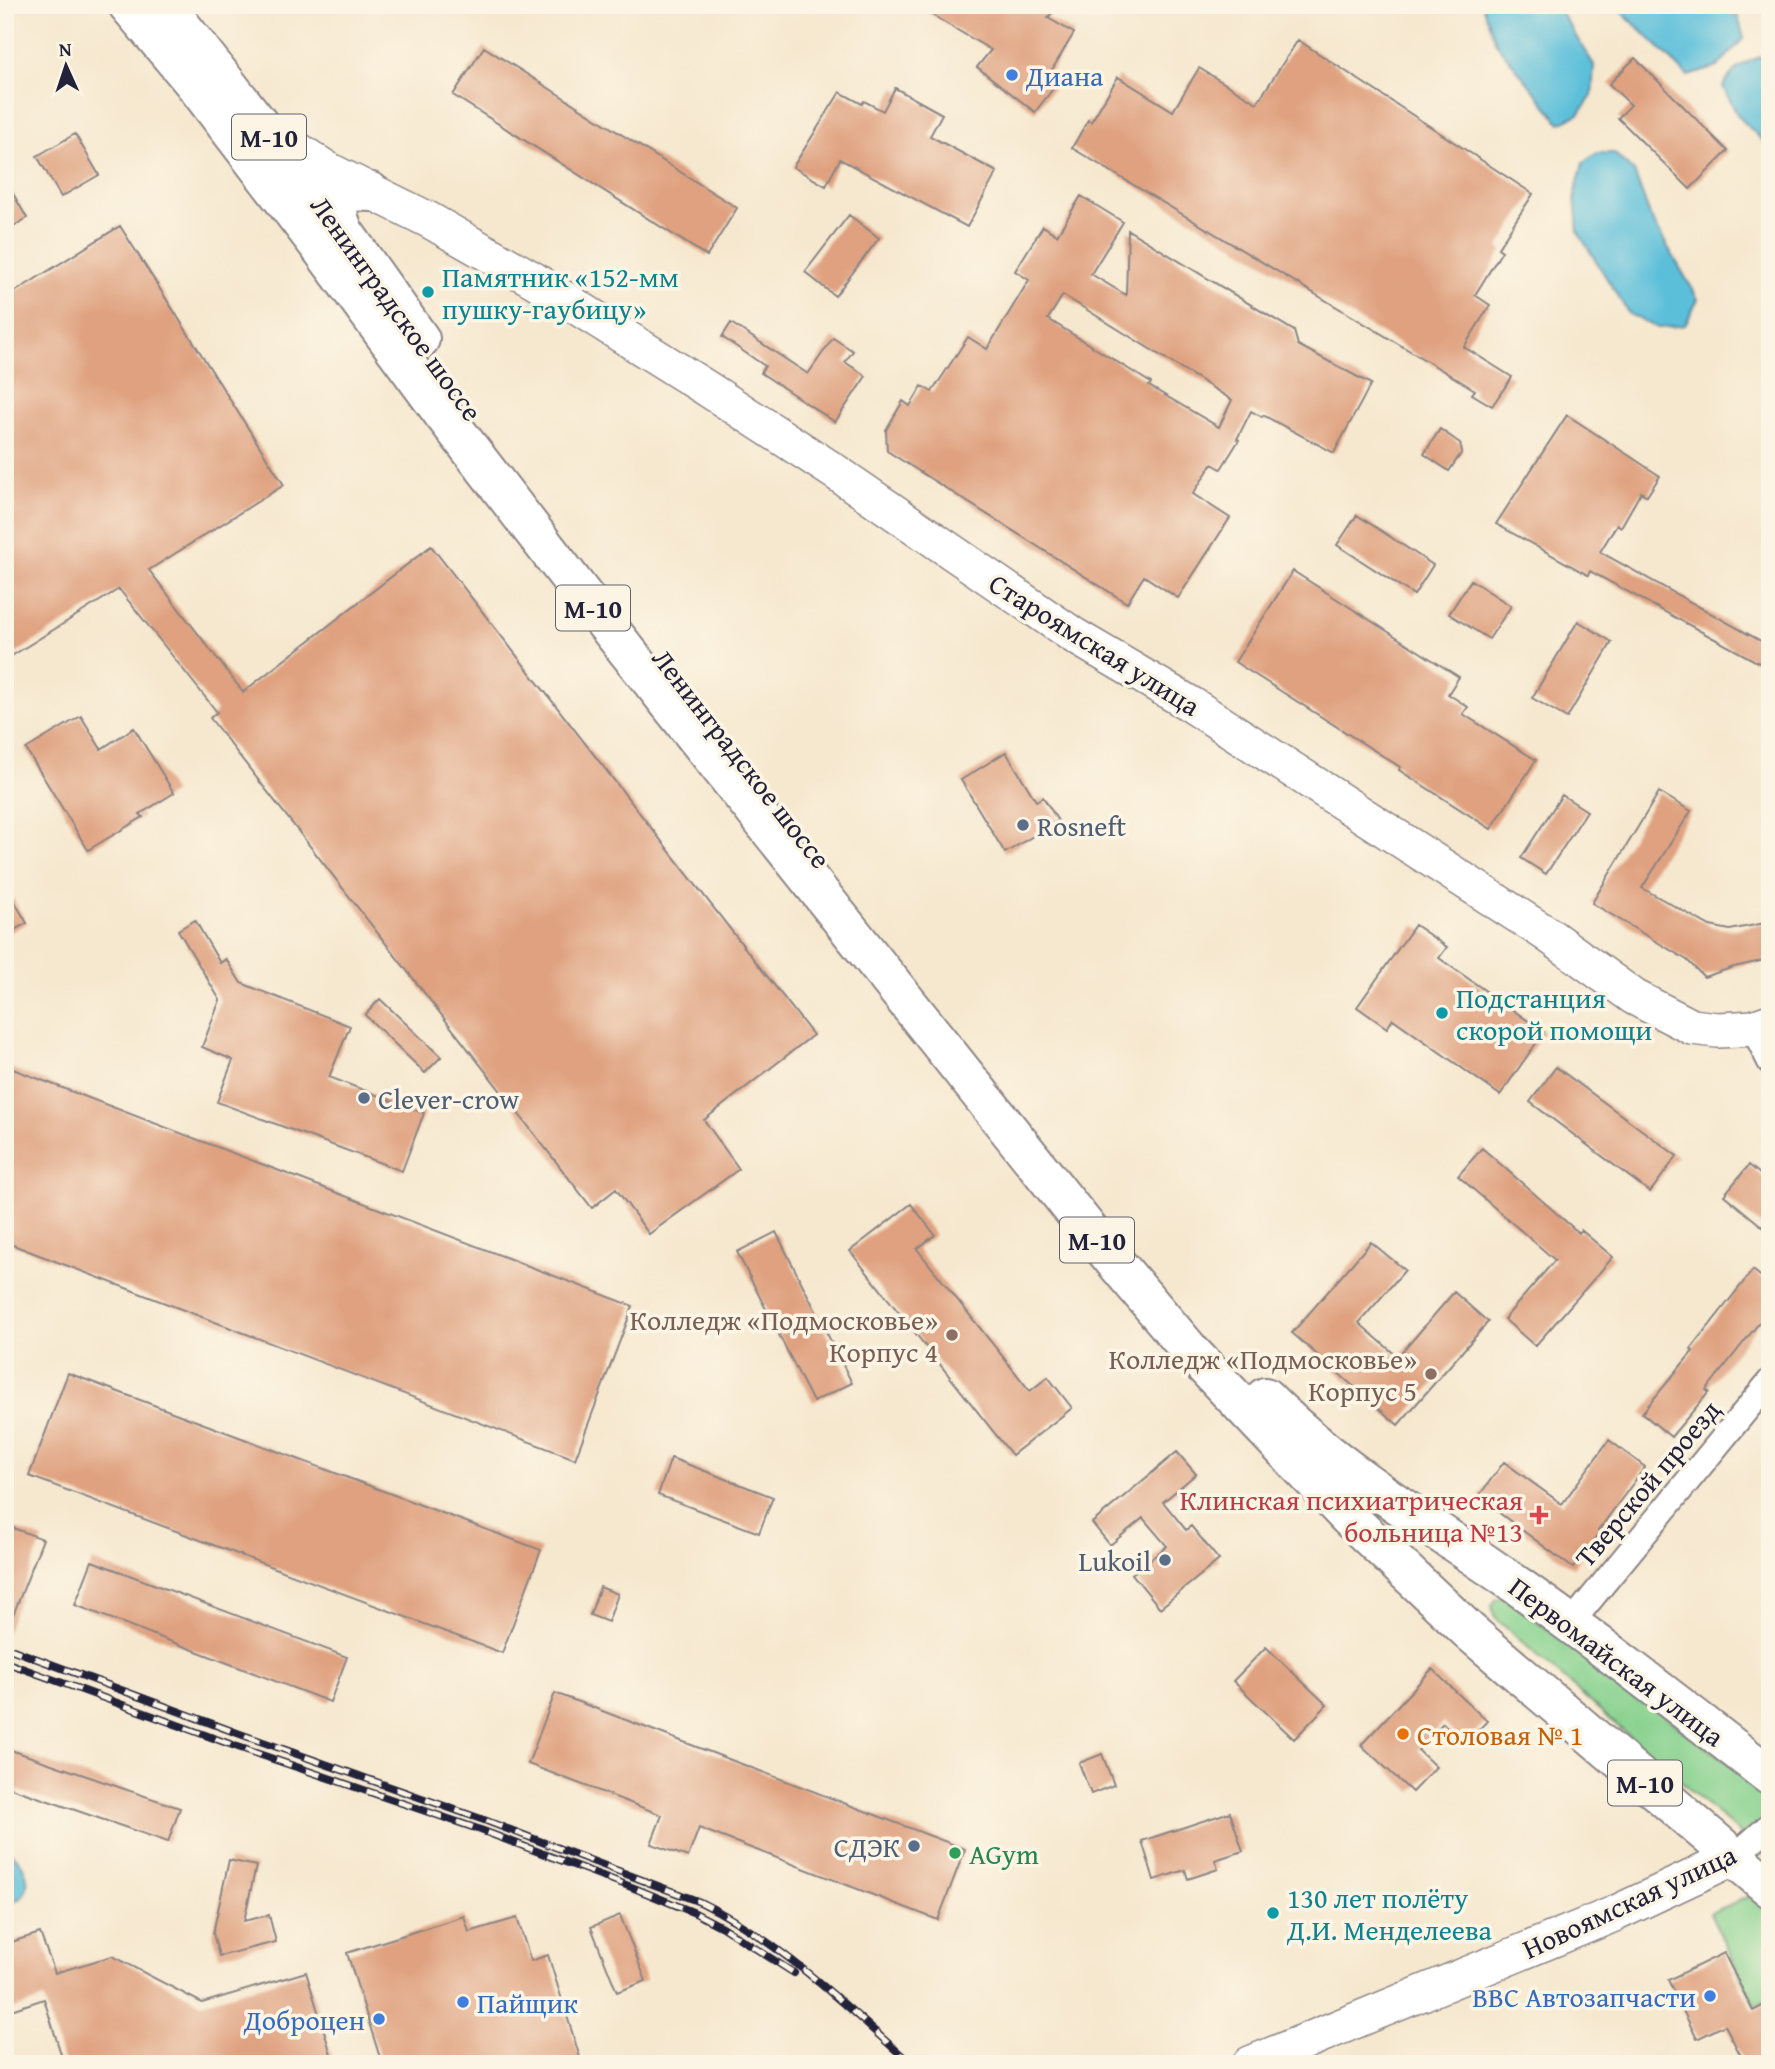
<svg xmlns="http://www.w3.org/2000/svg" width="1775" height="2069" font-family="'Gentium Book Plus',serif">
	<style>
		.green { fill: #88d28f; stroke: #557a65; stroke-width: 2 }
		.water { fill: #5cbfda; stroke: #3f708a; stroke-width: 2 }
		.building { fill: #dfa17f; fill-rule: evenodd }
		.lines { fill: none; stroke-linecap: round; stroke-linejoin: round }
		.street-casing { stroke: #8c8585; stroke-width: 28 }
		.secondary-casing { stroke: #8c8585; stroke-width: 38 }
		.highway-casing { stroke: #8c8585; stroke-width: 42 }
		.street { stroke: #fff; stroke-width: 24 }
		.secondary { stroke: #fff; stroke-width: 35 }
		.highway { stroke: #fff; stroke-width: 38 }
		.rail-casing { stroke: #22223b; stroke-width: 8 }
		.rail { stroke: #fcf5e5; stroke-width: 5; stroke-dasharray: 16; stroke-linecap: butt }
		.shop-dot { fill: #3f7fe0; stroke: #fcf5e5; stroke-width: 2.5 }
		.culture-dot { fill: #0f9aa8; stroke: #fcf5e5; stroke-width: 2.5 }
		.service-dot { fill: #5c6f8a; stroke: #fcf5e5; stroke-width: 2.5 }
		.education-dot { fill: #8d6e63; stroke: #fcf5e5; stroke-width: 2.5 }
		.health-dot { fill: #e0444e; stroke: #fcf5e5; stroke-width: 2.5 }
		.food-dot { fill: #e8710a; stroke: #fcf5e5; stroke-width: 2.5 }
		.leisure-dot { fill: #2e9e5b; stroke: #fcf5e5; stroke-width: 2.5 }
		.labels { text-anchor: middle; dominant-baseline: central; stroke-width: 7; stroke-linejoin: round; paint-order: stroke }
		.shield { fill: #fcf5e5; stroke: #63616e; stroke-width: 2 }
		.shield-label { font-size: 26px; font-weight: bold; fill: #22223b }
		.shop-label { font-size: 28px; fill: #366cbe; stroke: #fcf5e5; text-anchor: start }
		.culture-label { font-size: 28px; fill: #0d838f; stroke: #fcf5e5; text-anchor: start }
		.street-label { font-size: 28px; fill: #22223b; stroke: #fcf5e5 }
		.service-label { font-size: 28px; fill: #4e5e75; stroke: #fcf5e5; text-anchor: start }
		.education-label { font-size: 28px; fill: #785e54; stroke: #fcf5e5; text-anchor: end }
		.health-label { font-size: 28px; fill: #be3a42; stroke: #fcf5e5; text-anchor: end }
		.food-label { font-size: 28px; fill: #c56008; stroke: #fcf5e5; text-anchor: start }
		.leisure-label { font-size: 28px; fill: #27864d; stroke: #fcf5e5; text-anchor: start }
	</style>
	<rect width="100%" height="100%" fill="#fcf5e5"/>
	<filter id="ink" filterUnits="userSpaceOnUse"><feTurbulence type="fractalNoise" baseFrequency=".0143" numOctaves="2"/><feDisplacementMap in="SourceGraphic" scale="14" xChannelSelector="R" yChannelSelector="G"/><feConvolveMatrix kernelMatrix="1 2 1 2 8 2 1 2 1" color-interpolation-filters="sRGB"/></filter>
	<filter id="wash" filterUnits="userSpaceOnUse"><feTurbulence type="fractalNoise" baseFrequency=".00686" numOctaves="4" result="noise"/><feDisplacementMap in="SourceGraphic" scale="28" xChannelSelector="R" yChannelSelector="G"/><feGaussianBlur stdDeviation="1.57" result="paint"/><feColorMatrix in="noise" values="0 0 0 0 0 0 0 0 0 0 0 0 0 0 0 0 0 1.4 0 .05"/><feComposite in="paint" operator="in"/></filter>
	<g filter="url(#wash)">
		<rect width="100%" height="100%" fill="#f6e8cf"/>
		<path class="green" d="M 1505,1597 L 1770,1794 L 1770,1860 L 1495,1618 C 1490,1607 1491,1598 1505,1597 Z
			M 1758,1893 L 1770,1904 L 1770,1999 L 1755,2005 L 1710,1913 Z"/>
		<path class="water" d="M 1482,5 L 1556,5 L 1594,65 L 1592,96 L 1579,114 L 1560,123 L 1496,43 Z
			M 1615,5 L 1724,5 L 1738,17 L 1744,38 L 1717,67 L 1688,76 Z
			M 1765,56 L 1770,61 L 1770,148 L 1738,116 L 1723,87 C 1731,70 1746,60 1765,56 Z
			M 1597,153 L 1614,153 L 1634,172 L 1651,218 L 1698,299 L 1685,325 L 1658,328 L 1629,314 L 1578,232 L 1575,194 L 1583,163 Z
			M 5,1849 C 29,1860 40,1900 5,1903 Z"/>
		<g id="blocks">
			<path class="building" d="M 915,5 L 1043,5 L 1053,11 L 1048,18 L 1074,33 L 1050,73 L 1059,81 L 1035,112 L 977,67 L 991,50 Z
				M 1298,40 L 1533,194 L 1498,248 L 1502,251 L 1475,295 L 1490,305 L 1464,347 L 1512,377 L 1492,406 L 1472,394 L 1475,390 L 1072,148 L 1088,120 L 1091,122 L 1118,77 L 1173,111 L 1199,68 L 1257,103 Z
				M 484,47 L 737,208 L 707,256 L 453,95 Z
				M 1635,58 L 1728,151 L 1690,189 L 1618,118 L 1631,105 L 1609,84 Z
				M 895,88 L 942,114 L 930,136 L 997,172 L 967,227 L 840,159 L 826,186 L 793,167 L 840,92 L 862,104 L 864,101 L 883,111 Z
				M 75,134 L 99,175 L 61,197 L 37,156 Z
				M 5,180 L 27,218 L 5,231 Z
				M 1081,196 L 1123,222 L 1091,274 L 1126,295 L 1128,230 L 1294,331 L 1298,345 L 1371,384 L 1334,453 L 1263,415 L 1262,417 L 1251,411 L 1237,439 L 1239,440 L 1221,469 L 1212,464 L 1193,494 L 1230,518 L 1178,598 L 1144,576 L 1127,603 L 887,451 L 886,430 L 903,401 L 910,406 L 922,386 L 932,392 L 968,337 L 987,349 L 1029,280 L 1015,271 L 1043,226 L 1057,235 ZM 1063,295 L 1232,400 L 1219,427 L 1149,386 L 1151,383 L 1048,319 Z
				M 849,215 L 879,238 L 835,296 L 805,272 Z
				M 120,226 L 284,485 L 149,570 L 243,692 L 431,546 L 813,1035 L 704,1120 L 739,1169 L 649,1234 L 616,1189 L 592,1208 L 210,718 L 217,712 L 119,589 L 5,660 L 5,298 Z
				M 731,323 L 808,374 L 833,338 L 853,351 L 845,362 L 866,376 L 835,422 L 761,373 L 765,366 L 722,337 Z
				M 1567,415 L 1660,476 L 1647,496 L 1641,492 L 1621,527 L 1617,524 L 1600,552 L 1770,646 L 1770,669 L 1590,571 L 1588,575 L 1496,524 Z
				M 1440,429 L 1460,443 L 1462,452 L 1449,471 L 1424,454 Z
				M 1357,515 L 1433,565 L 1414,595 L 1337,545 Z
				M 1293,571 L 1459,677 L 1448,694 L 1468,707 L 1463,714 L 1536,760 L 1491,829 L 1399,770 L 1400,767 L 1235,662 Z
				M 1471,580 L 1511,606 L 1489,639 L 1449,614 Z
				M 1578,621 L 1612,642 L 1567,718 L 1532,698 Z
				M 81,716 L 101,749 L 134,728 L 174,793 L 140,814 L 143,817 L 88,850 L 26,749 Z
				M 1006,752 L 1036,801 L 1043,797 L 1058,821 L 1005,853 L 961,780 Z
				M 1659,792 L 1691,811 L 1642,888 L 1710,926 L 1730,930 L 1770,922 L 1770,959 L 1734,967 L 1704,977 L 1687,960 L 1592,903 Z
				M 1562,795 L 1587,811 L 1546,874 L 1521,858 Z
				M 5,885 L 27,923 L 5,935 Z
				M 195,920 L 220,963 L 226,959 L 241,983 L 350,1026 L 329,1077 L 424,1113 L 402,1171 L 217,1102 L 233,1060 L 202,1047 L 220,1000 L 178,930 Z
				M 1415,925 L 1447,947 L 1439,958 L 1544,1032 L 1500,1095 L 1393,1019 L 1387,1028 L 1357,1007 Z
				M 380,999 L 441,1057 L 425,1073 L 365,1015 Z
				M 5,1066 L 633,1306 L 575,1459 L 5,1242 Z
				M 1556,1067 L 1677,1156 L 1650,1192 L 1530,1102 Z
				M 1482,1148 L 1579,1233 L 1581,1230 L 1613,1257 L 1535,1346 L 1504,1319 L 1555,1260 L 1458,1176 Z
				M 1749,1165 L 1770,1182 L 1770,1233 L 1724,1195 Z
				M 911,1204 L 935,1235 L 917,1249 L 1030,1391 L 1048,1377 L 1072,1408 L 1012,1455 L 850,1251 Z
				M 776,1232 L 852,1383 L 813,1402 L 737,1252 Z
				M 1371,1242 L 1405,1270 L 1359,1323 L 1398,1357 L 1454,1292 L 1488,1322 L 1398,1425 L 1292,1333 Z
				M 1753,1270 L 1770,1284 L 1770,1309 L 1706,1390 L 1709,1392 L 1671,1437 L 1642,1413 L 1693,1351 L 1691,1349 Z
				M 68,1373 L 541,1550 L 502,1653 L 29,1476 Z
				M 1609,1440 L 1645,1467 L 1598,1531 L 1600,1532 L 1573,1568 L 1478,1497 L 1504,1462 L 1562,1504 Z
				M 1177,1452 L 1196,1474 L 1163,1502 L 1186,1530 L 1191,1526 L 1219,1560 L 1160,1608 L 1132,1574 L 1167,1546 L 1143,1518 L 1110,1545 L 1092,1523 Z
				M 671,1458 L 773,1497 L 759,1533 L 658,1495 Z
				M 5,1525 L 43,1539 L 6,1633 L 5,1632 Z
				M 92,1561 L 347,1657 L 330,1702 L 75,1605 Z
				M 600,1587 L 618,1594 L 608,1622 L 590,1615 Z
				M 1266,1647 L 1327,1705 L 1294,1739 L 1233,1681 Z
				M 1432,1669 L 1487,1721 L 1466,1744 L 1443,1723 L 1418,1750 L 1436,1767 L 1412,1792 L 1361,1745 Z
				M 555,1693 L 965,1849 L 938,1920 L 699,1828 L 688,1857 L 651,1844 L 662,1815 L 528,1764 Z
				M 5,1748 L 180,1808 L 168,1842 L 5,1786 Z
				M 1102,1754 L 1114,1785 L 1091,1794 L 1079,1763 Z
				M 1230,1812 L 1243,1851 L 1215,1860 L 1218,1869 L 1188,1879 L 1185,1870 L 1154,1880 L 1142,1841 Z
				M 229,1860 L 256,1866 L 244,1921 L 269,1915 L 276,1942 L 219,1956 L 213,1933 Z
				M 620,1915 L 646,1981 L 617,1992 L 591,1927 Z
				M 464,1916 L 469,1932 L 517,1918 L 531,1961 L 548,1955 L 582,2064 L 382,2064 L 347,1953 Z
				M 40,1933 L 55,1973 L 112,1956 L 202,2003 L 306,1972 L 334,2064 L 64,2064 L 44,1999 L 5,2012 L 5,1944 Z
				M 1724,1953 L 1753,2011 L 1770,2002 L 1770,2064 L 1745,2064 L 1725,2025 L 1697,2039 L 1668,1980 Z"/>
		</g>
	</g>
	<g filter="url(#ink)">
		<use href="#blocks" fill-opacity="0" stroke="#8c8585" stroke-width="2"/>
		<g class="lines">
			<defs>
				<path id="street" d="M 1753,1028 L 1770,1062
					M 1571,1623 L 1770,1381
					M 1733,1858 L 1770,1825"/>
				<path id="secondary" d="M 270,132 L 328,170 L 429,220 L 534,280 L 706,388 L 837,473 L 1073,635 L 1192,705 L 1547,934 L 1634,997 L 1692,1027 L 1717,1030 L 1738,1029 L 1753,1028 L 1770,1022
					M 1250,2064 L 1614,1914 L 1733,1858"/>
				<path id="highway" d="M 128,5 L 193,82 L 322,250 L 443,414 L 585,598 L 1099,1243 L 1192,1353 L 1348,1517 L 1470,1632 L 1770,1888
					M 165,5 L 344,232 L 420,339
					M 344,232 L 338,216 L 340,195 L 349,191 L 371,192
					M 1265,1397 C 1338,1471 1431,1525 1515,1584 C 1602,1645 1686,1711 1770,1776"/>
			</defs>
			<use href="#street" class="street-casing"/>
			<use href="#secondary" class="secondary-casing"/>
			<use href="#highway" class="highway-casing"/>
			<use href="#street" class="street"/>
			<use href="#secondary" class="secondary"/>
			<use href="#highway" class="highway"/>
			<defs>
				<path id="rail" d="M 5,1647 L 240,1734 L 484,1820 L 700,1902 C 780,1941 841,2002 907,2060
					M 5,1662 L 238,1747 L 478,1829 L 634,1888 L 695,1913 L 722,1927 L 794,1973"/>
			</defs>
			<use href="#rail" class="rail-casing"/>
			<use href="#rail" class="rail"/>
		</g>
	</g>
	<g class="shop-dot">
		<circle cx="1012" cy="75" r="7"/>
		<circle cx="1710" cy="1996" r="7"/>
		<circle cx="463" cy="2002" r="7"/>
		<circle cx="379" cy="2019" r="7"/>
	</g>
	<g class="culture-dot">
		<circle cx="428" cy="292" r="7"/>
		<circle cx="1442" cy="1013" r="7"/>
		<circle cx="1273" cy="1913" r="7"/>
	</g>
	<g class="service-dot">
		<circle cx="1023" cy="825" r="7"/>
		<circle cx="364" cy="1098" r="7"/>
		<circle cx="1165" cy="1560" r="7"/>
		<circle cx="914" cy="1846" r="7"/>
	</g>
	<g class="education-dot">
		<circle cx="952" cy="1335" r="7"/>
		<circle cx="1431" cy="1374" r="7"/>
	</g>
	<path class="health-dot" d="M1535.5 1504.5h7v7h7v7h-7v7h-7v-7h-7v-7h7z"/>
	<circle class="food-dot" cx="1403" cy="1734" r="7"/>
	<circle class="leisure-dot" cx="955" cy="1853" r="7"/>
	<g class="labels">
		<g class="shield">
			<rect x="232" y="114.5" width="74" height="45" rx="5"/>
			<rect x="556" y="585.5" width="74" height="45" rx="5"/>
			<rect x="1060" y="1217.5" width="74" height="45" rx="5"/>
			<rect x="1608" y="1760.5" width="74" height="45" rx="5"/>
		</g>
		<g class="shield-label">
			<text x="269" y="137">М-10</text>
			<text x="593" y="608">М-10</text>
			<text x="1097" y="1240">М-10</text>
			<text x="1645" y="1783">М-10</text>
		</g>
		<g class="shop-label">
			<text x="1026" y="75">Диана</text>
			<text x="1696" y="1996" text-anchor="end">ВВС Автозапчасти</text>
			<text x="477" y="2002">Пайщик</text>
			<text x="365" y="2019" text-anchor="end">Доброцен</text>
		</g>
		<g class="culture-label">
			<text x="442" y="276">Памятник «152-мм<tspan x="442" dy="32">пушку-гаубицу»</tspan></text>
			<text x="1456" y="997">Подстанция<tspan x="1456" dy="32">скорой помощи</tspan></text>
			<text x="1287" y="1897">130 лет полёту<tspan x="1287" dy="32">Д.И. Менделеева</tspan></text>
		</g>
		<g class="street-label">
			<text transform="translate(397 308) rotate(54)">Ленинградское шоссе</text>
			<text transform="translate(1095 644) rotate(32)">Староямская улица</text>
			<text transform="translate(742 758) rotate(52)">Ленинградское шоссе</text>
			<text transform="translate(1647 1483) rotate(-50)">Тверской проезд</text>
			<text transform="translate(1617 1661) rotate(37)">Первомайская улица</text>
			<text transform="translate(1629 1901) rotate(-25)">Новоямская улица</text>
		</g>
		<g class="service-label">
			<text x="1037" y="825">Rosneft</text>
			<text x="378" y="1098">Clever-crow</text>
			<text x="1151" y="1560" text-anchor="end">Lukoil</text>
			<text x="900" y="1846" text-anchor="end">СДЭК</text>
		</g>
		<g class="education-label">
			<text x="938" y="1319">Колледж «Подмосковье»<tspan x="938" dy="32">Корпус 4</tspan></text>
			<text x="1417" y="1358">Колледж «Подмосковье»<tspan x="1417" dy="32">Корпус 5</tspan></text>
		</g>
		<g class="health-label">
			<text x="1523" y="1499">Клинская психиатрическая<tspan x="1523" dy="32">больница №13</tspan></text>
		</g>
		<g class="food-label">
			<text x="1417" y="1734">Столовая № 1</text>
		</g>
		<g class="leisure-label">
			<text x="969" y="1853">AGym</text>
		</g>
	</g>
	<rect width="1775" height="2069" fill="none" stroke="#fcf5e5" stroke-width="28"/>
	<g transform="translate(66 66) rotate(357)" stroke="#fcf5e5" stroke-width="5" paint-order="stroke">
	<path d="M0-5L12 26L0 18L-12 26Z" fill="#22223b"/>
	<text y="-10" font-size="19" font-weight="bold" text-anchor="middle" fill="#22223b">N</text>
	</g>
</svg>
